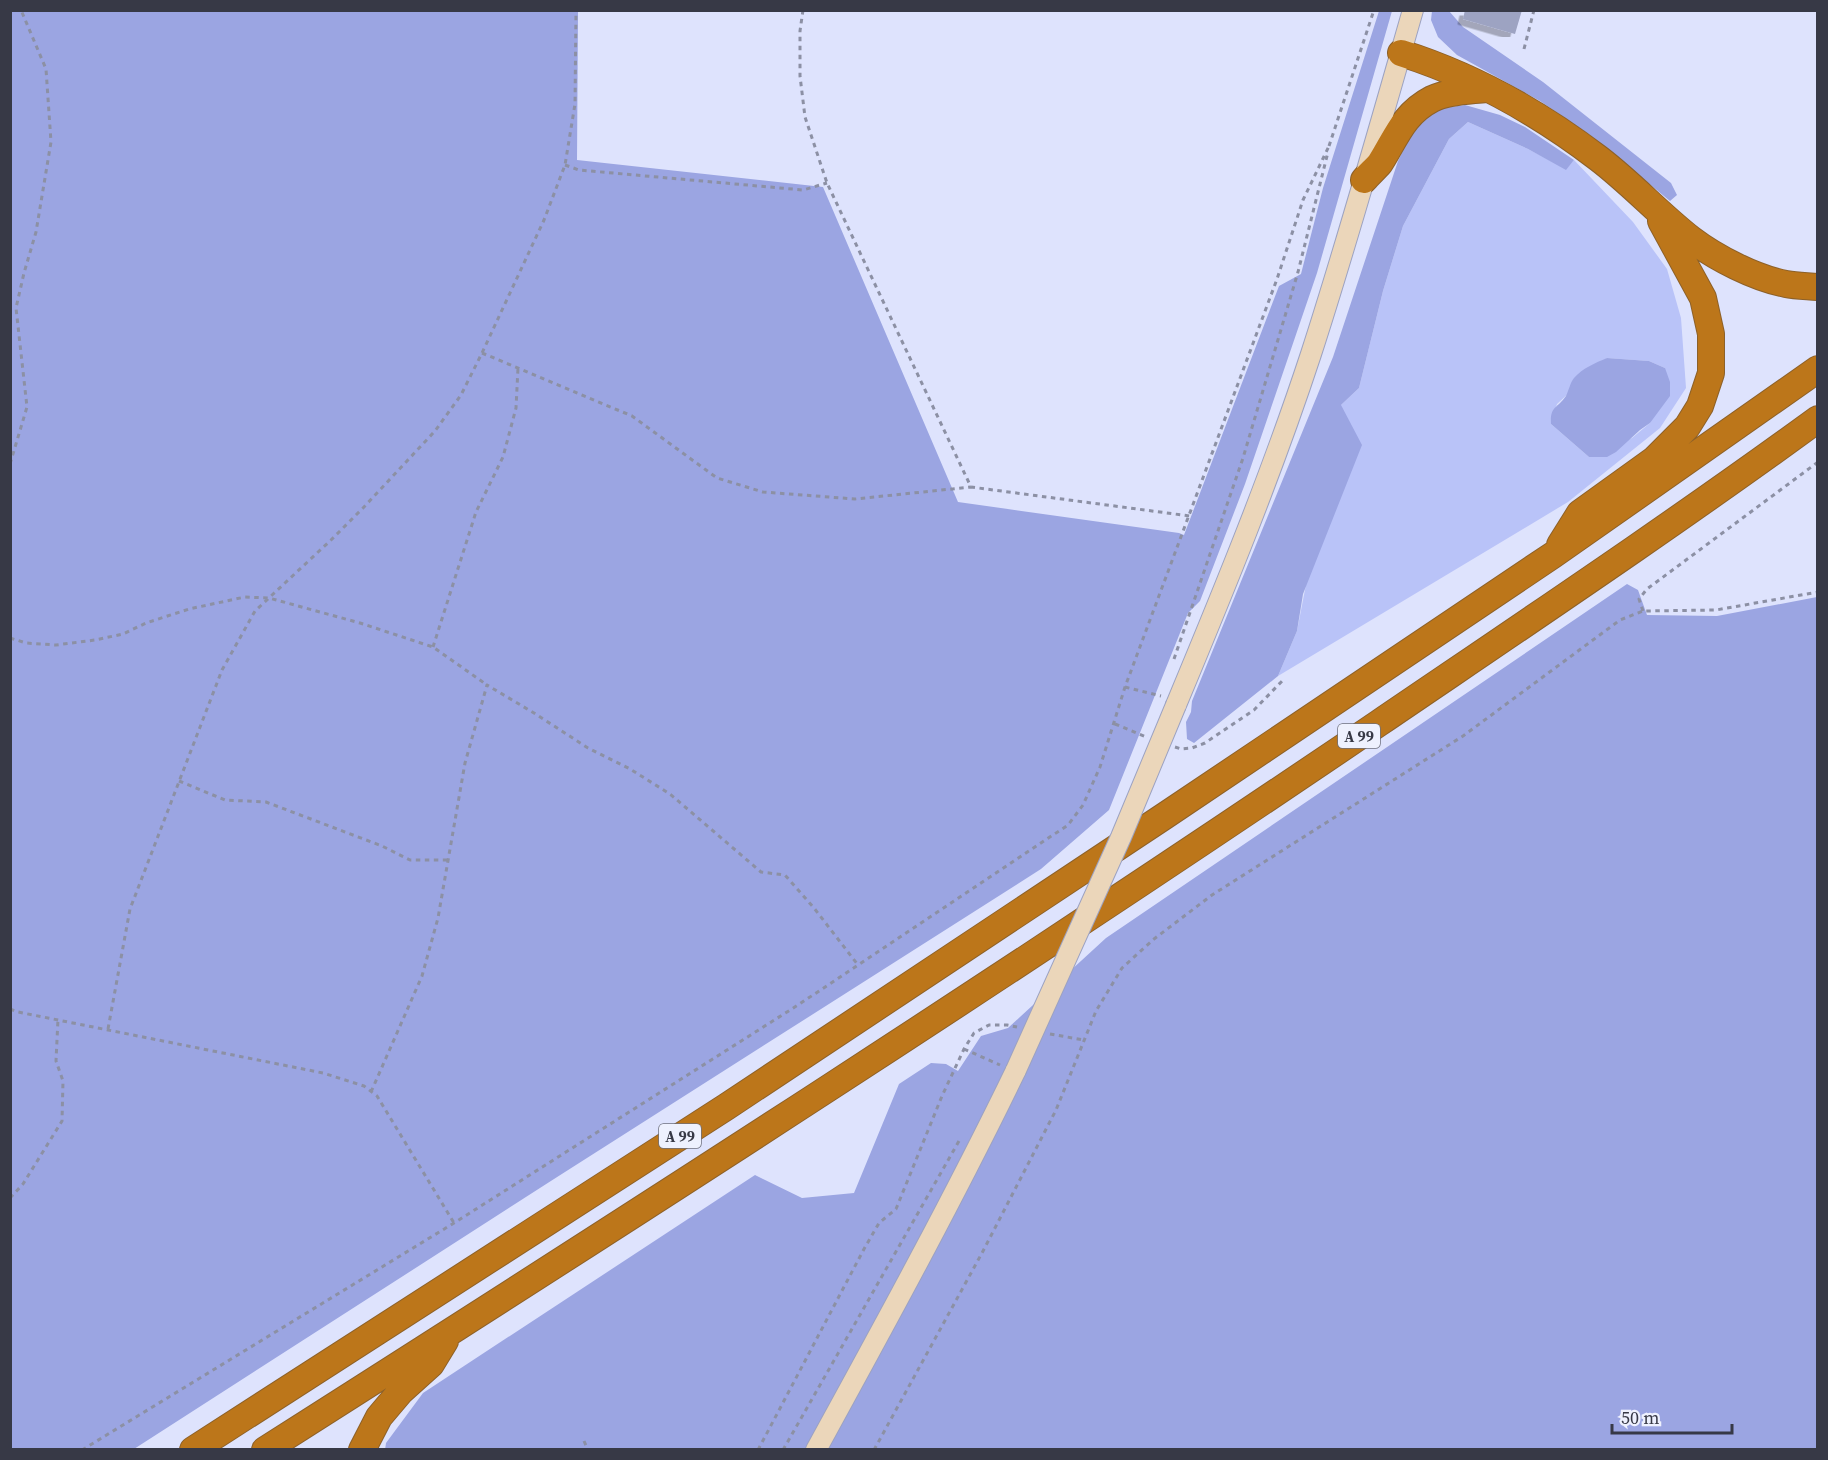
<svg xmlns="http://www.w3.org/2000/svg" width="1828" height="1460" font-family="'Source Serif 4',serif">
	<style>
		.green { fill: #b9c3f8; fill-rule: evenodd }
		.forest { fill: #9ba5e2 }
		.building { fill: #9da3c2; filter: url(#shadow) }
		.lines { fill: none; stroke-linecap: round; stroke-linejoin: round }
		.secondary-casing { stroke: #9ca2c1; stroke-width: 22 }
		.motorway-casing { stroke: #8d6129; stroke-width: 28 }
		.path { stroke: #8c90a4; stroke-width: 3; stroke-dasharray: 4.5 4.5; stroke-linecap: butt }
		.secondary { stroke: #ebd6ba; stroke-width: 20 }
		.motorway { stroke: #bc761a; stroke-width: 26 }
		.secondary-bridge-casing { stroke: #9ca2c1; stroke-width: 22; stroke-linecap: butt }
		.secondary-bridge { stroke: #ebd6ba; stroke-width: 20 }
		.labels { text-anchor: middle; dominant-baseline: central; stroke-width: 5; stroke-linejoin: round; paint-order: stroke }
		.shield { fill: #eef1fe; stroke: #6e707d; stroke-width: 1.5 }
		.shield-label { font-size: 15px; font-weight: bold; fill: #373946 }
	</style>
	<defs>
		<filter id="shadow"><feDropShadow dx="-5.5" dy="5.5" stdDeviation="0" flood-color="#0004"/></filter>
	</defs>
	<rect width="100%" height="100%" fill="#dee3fd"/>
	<path class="green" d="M 1468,122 L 1528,149 L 1566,169 L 1574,160 L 1633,222 L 1667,269 L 1681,318 L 1686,388 L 1660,428 L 1568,502 L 1278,676 L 1297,631 L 1341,405 L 1359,388 L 1383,291 L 1403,226 L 1449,139 ZM 1607,358 L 1649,361 L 1665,368 L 1650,423 L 1632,438 L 1589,457 L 1551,424 L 1557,404 Z"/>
	<path class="forest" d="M 10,11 L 578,11 L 577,160 L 823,187 L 958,502 L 1179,533 L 1184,535 L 1279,286 L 1301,274 L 1323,188 L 1379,11 L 1392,11 L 1317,273 L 1245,484 L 1200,601 L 1188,613 L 1109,810 L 1041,869 L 554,1179 L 134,1449 L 11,1449 Z
		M 1432,11 L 1449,11 L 1463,27 L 1543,82 L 1671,183 L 1677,195 L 1670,201 L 1590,135 L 1540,101 L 1457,55 L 1438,37 L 1431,20 Z
		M 1465,105 L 1500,115 L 1525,127 L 1574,160 L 1566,170 L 1528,149 L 1468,122 L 1449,139 L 1403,226 L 1383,291 L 1359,388 L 1341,405 L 1362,445 L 1303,594 L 1297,631 L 1278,676 L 1194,743 L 1187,739 L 1186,722 L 1191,712 L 1192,701 L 1333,357 L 1398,161 L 1415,126 L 1436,109 Z
		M 1607,358 L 1649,361 L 1665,368 L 1670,382 L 1670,396 L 1650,423 L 1640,430 L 1616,452 L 1607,457 L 1589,457 L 1551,424 C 1550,406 1557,409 1566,396 C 1569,390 1570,383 1574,378 C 1583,368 1595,363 1607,358 Z
		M 1627,584 L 1638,590 L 1647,615 L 1717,616 L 1817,597 L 1817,1449 L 385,1450 L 386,1443 L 423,1393 L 755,1175 L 802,1198 L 854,1193 L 899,1084 L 931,1063 L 946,1064 L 958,1071 L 981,1036 L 1008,1028 L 1106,938 Z"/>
	<path class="building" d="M 1465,10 L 1522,10 L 1515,34 L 1463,19 Z"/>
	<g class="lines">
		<defs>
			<path id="secondary" d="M 1176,705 C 1224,590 1272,473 1311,354 C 1348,240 1380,125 1413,10
				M 816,1450 C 885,1324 954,1198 1016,1070"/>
			<path id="motorway" d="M 1401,53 C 1471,75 1539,113 1598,158 C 1631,183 1659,214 1691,239 C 1716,258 1755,278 1786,284 C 1796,286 1807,286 1818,287
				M 1364,180 C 1369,174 1375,169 1380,163 C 1396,138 1403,114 1432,99 C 1448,91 1469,91 1486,89
				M 1560,545 L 1580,513 L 1655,459 L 1687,427 L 1700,406 L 1711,373 L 1711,334 L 1703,298 L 1661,221
				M 193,1450 L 726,1107 L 1163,817 L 1553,555 L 1818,369
				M 265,1450 C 639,1212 1012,972 1379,723 C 1526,623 1674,524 1818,419
				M 362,1450 L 379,1417 L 401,1391 L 431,1364 L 445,1341"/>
		</defs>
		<use href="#secondary" class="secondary-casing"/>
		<use href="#motorway" class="motorway-casing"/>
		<path class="path" d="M 803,10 L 800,31 L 800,76 L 805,117 L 827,183 L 971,487 L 1190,516
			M 1524,49 L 1534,10
			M 1329,146 L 1374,10
			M 565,165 L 579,170 L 803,190 L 827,183
			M 482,353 L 632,416 L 717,478 L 763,492 L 855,499 L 971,487
			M 10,464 L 27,407 L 16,308 L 24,273 L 36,232 L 51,142 L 46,69 L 21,10
			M 1643,611 L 1639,599 L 1647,589 L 1818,462
			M 10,638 L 26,643 L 56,645 L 95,640 L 123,634 L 146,623 L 189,609 L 245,597 L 269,598 L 360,623 L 433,647 L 487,685
			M 433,647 L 476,512 L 503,457 L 516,408 L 518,368
			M 1174,659 L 1243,458 L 1298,272 L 1328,152
			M 1125,687 L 1161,696
			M 1115,724 L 1146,737
			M 1175,747 L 1181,749 L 1192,748 L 1205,743 L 1254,710 L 1285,678
			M 179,781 L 225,800 L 266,802 L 382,846 L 410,860 L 449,860
			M 10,1009 L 18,1012 L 323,1073 L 364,1086 L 377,1096 L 454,1223
			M 108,1029 L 130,909 L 222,670 L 255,611 L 331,540 L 363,508 L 435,431 L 461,395 L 482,353 L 544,220 L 565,165 L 575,104 L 576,10
			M 1050,1034 L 1084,1040
			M 964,1049 L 1000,1065
			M 371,1092 L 422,976 L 438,918 L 465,763 L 487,685 L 534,713 L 588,748 L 630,769 L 670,794 L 761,872 L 785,875 L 814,908 L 858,965
			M 10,1198 L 23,1184 L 62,1121 L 63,1081 L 56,1061 L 58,1019
			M 584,1441 L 588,1450
			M 82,1450 L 454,1223 L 798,1005 L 1068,825 L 1083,805 L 1100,767 L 1125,687 L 1277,279 L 1303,200 L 1329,146
			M 758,1450 L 864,1249 L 879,1223 L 896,1209 L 942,1096 L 964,1049 L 974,1033 L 989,1025 L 1007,1025 L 1017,1027
			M 783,1450 L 959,1141
			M 874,1450 L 982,1253 L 1056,1110 L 1096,1011 L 1122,968 L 1154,939 L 1212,895 L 1463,736 L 1620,620 L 1643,611 L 1716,610 L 1818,592"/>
		<use href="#secondary" class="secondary"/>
		<use href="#motorway" class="motorway"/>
		<defs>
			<path id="secondary-bridge" d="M 1016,1070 L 1121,837 L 1176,705"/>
		</defs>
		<use href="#secondary-bridge" class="secondary-bridge-casing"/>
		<use href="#secondary-bridge" class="secondary-bridge"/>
	</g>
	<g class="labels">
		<g class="shield">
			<rect x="1338" y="724" width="42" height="24" rx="4.5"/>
			<rect x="659" y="1124" width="42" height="24" rx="4.5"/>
		</g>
		<g class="shield-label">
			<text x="1359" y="736">A 99</text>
			<text x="680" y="1136">A 99</text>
		</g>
	</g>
	<rect width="1828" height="1460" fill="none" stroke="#373946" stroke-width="24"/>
	<path d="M1612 1424v9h120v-9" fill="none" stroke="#373946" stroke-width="3"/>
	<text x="1621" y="1424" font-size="18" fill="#373946" stroke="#eef1fe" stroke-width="4.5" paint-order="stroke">50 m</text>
</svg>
